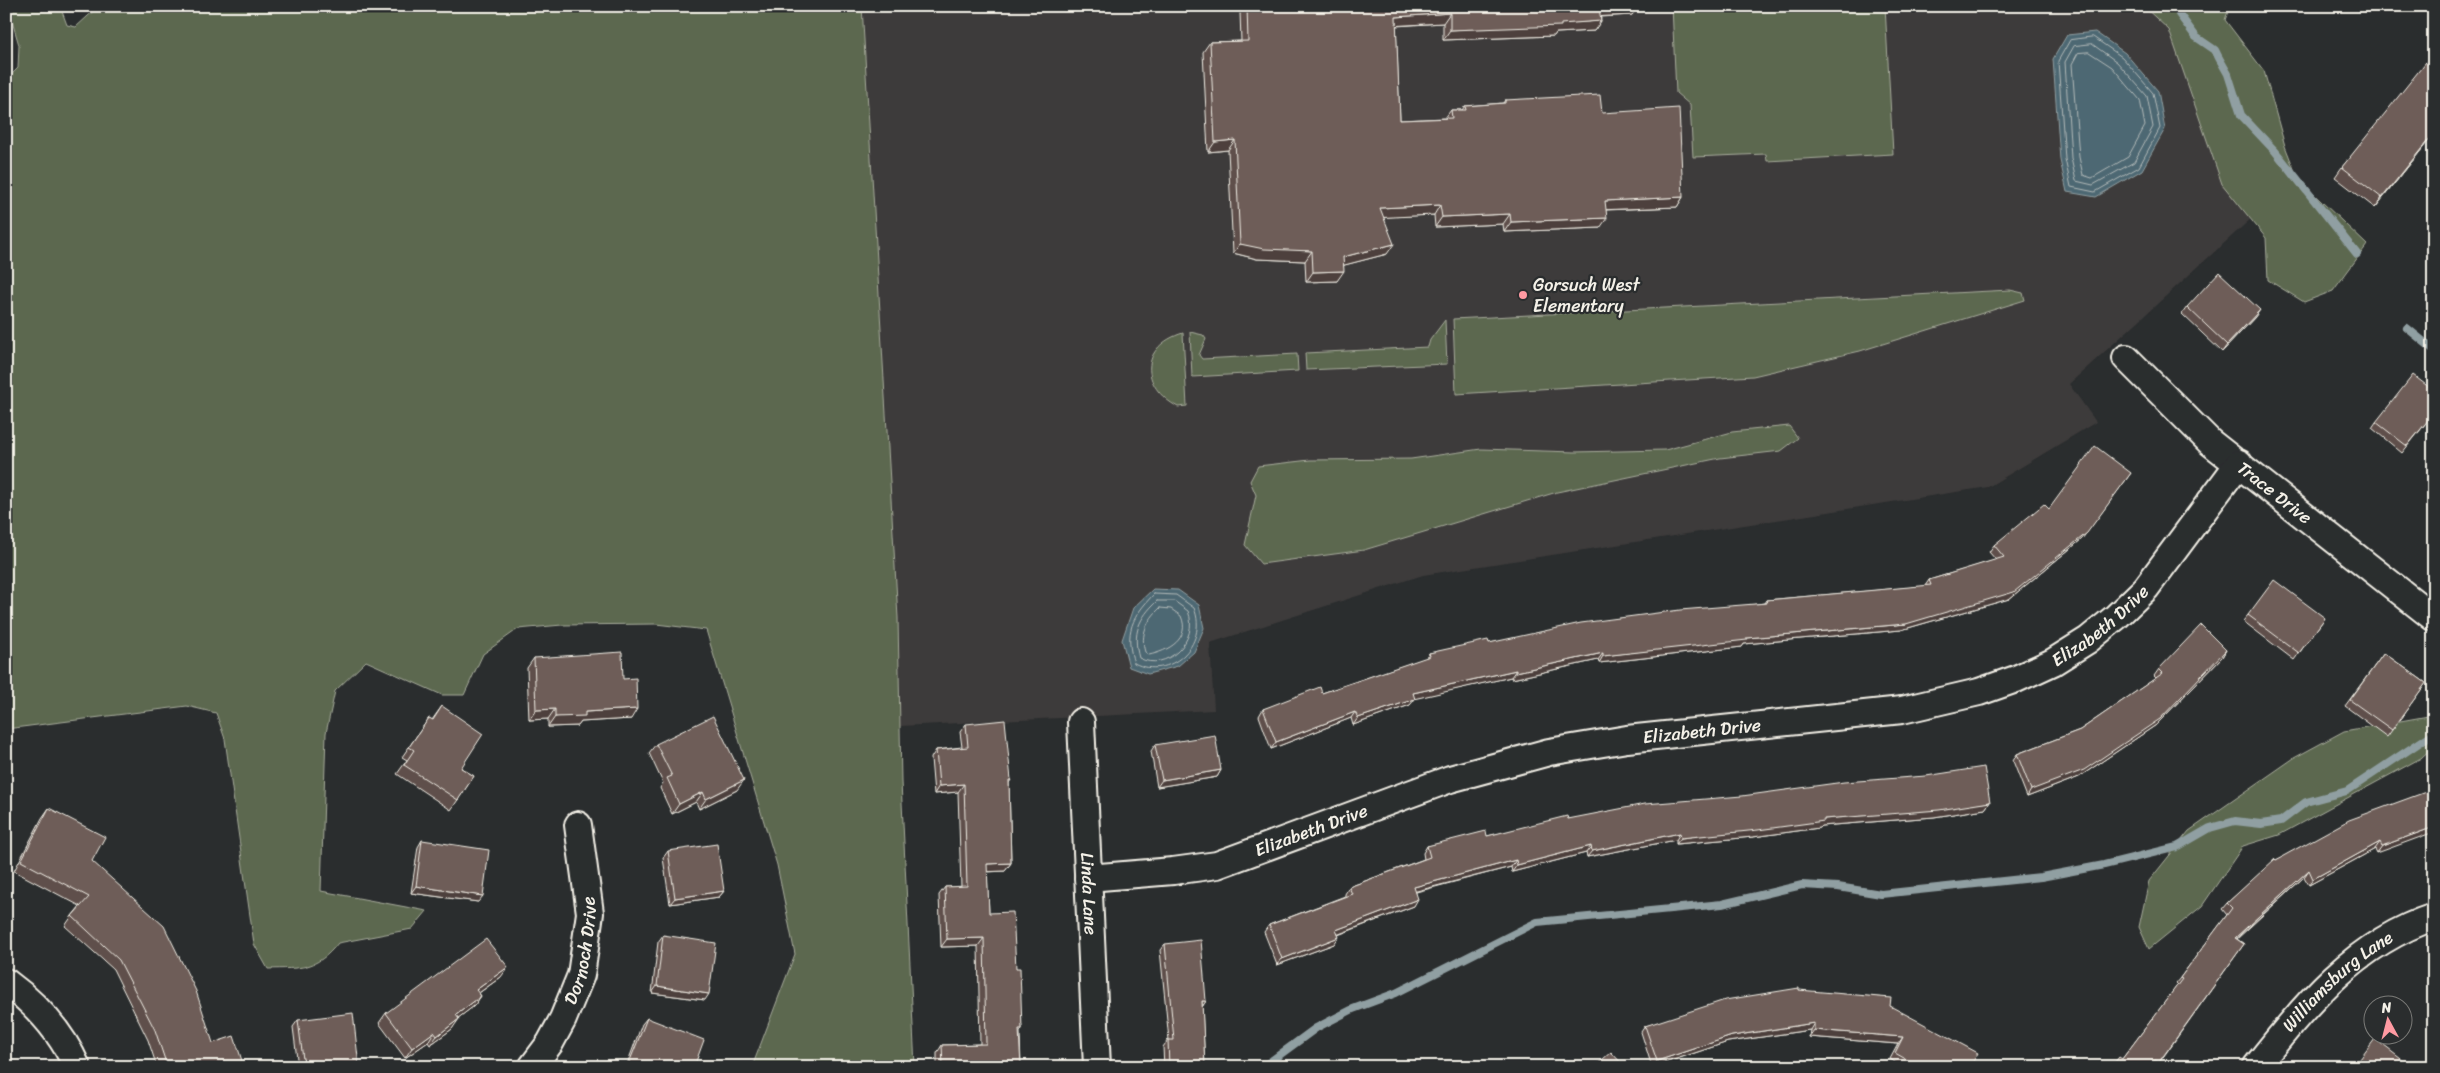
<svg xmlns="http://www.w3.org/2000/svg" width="2440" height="1073" font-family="Sriracha,sans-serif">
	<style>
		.built { fill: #3e3b3b }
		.green { fill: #5b6850; stroke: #a8ac9c }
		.water { fill: #4e6873; stroke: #909fa2 }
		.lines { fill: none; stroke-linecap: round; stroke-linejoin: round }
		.shore { stroke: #b2bab9; stroke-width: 1 }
		.stream { stroke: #909fa2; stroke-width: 8 }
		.minor-casing { stroke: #f4f1e8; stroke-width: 30 }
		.minor { stroke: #2a2d2e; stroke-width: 26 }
		.wall { fill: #5f504c; stroke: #f4f1e8 }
		.shaded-wall { fill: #4d413e; stroke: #f4f1e8 }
		.building { fill: #6e5d58; stroke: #f4f1e8 }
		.poi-dot { fill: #ff9aa2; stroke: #2a2d2e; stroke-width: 2 }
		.labels { text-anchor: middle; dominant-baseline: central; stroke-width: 4.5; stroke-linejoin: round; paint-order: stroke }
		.poi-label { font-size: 18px; fill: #f4f1e8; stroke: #2a2d2e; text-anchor: start }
		.street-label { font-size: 18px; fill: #f4f1e8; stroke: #2a2d2e }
	</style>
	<rect width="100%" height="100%" fill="#2a2d2e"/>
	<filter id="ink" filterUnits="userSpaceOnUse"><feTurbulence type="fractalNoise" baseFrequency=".02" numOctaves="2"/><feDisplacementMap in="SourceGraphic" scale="10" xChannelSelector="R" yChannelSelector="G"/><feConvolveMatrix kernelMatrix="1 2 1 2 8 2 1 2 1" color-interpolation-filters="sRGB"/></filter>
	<g filter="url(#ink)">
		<path class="built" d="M 862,6 L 2176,6 L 2265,206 L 2069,384 L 2096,422 L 1988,487 L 1423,575 L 1210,643 L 1214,710 L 900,726 L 898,618 Z"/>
		<path class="green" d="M 10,6 L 60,6 L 67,25 L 76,27 L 99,6 L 862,6 L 898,618 L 901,782 L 915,1067 L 752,1067 L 795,954 L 777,865 L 706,630 L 656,624 L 562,625 L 518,629 L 483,654 L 464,695 L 442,695 L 366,661 L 335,691 L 326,733 L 321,891 L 427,911 L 412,929 L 338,943 C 316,971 300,968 268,969 L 254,944 L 225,739 L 216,713 L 187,706 L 6,729 L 6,80 L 18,68 L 19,45 L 9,11 Z
			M 1672,6 L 1885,6 L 1893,154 L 1767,161 L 1766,154 L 1693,157 L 1690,105 L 1676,93 Z
			M 2143,6 L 2230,6 L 2225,20 L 2264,71 L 2285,146 L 2298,179 L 2367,245 L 2333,291 L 2304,302 L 2268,280 L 2266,238 L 2222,184 L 2169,30 Z
			M 2010,290 L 2023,293 L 2025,300 L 1860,351 L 1753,376 L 1456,394 L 1453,319 Z
			M 1445,320 L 1447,364 L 1306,370 L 1305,353 L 1428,347 L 1430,340 Z
			M 1190,332 L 1203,335 L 1206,339 L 1199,355 L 1202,359 L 1297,354 L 1298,371 L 1192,377 Z
			M 1183,333 L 1187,406 L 1178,407 C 1139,386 1140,346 1183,333 Z
			M 1789,426 L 1798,438 L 1781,451 L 1720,458 L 1557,492 L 1364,550 L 1261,564 L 1245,545 L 1256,495 L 1250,481 L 1258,466 L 1310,460 L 1411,459 L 1481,449 L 1574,452 L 1665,450 L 1732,432 Z
			M 2434,715 L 2434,746 L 2421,758 L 2279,835 L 2243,846 L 2202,906 L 2149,949 L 2139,927 L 2149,881 L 2189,831 L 2294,758 L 2344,731 Z"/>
		<path class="water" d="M 2095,32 L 2125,53 L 2158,91 L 2165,129 L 2142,170 L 2096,197 L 2067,192 L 2060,160 L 2053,59 L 2067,35 Z
			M 1153,589 L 1178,590 L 1199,605 L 1204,628 L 1194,652 L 1178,666 L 1148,674 L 1129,667 L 1122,640 L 1133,608 Z"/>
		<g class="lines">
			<path class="shore" d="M 2093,37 L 2122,57 L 2153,93 L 2160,128 L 2139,167 L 2095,192 L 2071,187 L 2065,159 L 2058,61 L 2070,40 Z
				M 2092,44 L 2117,62 L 2147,96 L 2153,127 L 2134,162 L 2093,185 L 2076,181 L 2071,158 L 2065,62 L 2074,46 Z
				M 2089,52 L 2112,67 L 2140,100 L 2145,126 L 2128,157 L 2092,178 L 2083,175 L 2079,157 L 2072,64 L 2078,53 Z
				M 1154,594 L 1176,595 L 1194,608 C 1209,645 1169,681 1134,663 C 1124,632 1132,617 1154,594 Z
				M 1157,601 L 1174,601 L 1188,611 C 1200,640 1166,673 1139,658 C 1132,633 1139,618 1157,601 Z
				M 1160,608 L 1171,609 L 1181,616 C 1191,639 1168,651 1149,655 L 1145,652 C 1140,635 1147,620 1160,608 Z"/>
			<path class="stream" d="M 2177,6 L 2179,14 L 2196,37 L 2215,50 L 2219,58 L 2228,74 L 2241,115 L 2275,151 L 2357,254
				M 2407,328 L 2434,350
				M 1263,1067 L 1316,1028 L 1353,1009 L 1396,993 L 1537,922 L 1722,904 L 1802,885 L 1838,887 L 1881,894 L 2041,877 L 2104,865 L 2177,847 L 2210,828 L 2235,821 L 2261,824 L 2281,821 L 2306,802 L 2347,791 L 2434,733"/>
			<defs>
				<g id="minor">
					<path id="s1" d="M 2126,358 L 2210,442 L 2434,618"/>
					<path id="s2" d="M 1081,722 L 1097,1067"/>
					<path id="s3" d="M 1088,878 L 1173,871 L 1217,865 L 1450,779 L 1549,752 L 1627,739 L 1902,710 L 1979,692 L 2016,679 L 2053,662 L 2088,640 L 2116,617 L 2146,588 L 2239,463"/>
					<path d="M 6,982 C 36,1004 62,1033 77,1067"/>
					<path id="s4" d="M 532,1067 L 550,1043 L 563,1019 L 581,975 L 590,913 L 578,825"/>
					<path id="s5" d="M 2256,1067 C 2304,1005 2356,942 2434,917"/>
				</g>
			</defs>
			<use href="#minor" class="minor-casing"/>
			<use href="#minor" class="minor"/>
		</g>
		<path class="wall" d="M 1244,6 L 1638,6 L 1632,15 L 1600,17 L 1601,21 L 1594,31 L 1556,33 L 1554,36 L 1443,40 L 1443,23 L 1396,26 L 1400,120 L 1445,118 L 1451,110 L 1462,110 L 1465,106 L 1503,103 L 1505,100 L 1602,113 L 1683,197 L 1677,207 L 1606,210 L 1600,228 L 1504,232 L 1503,224 L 1435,227 L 1434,215 L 1383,217 L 1387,254 L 1344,265 L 1337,281 L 1306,282 L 1305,261 L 1257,259 L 1233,253 L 1228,150 L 1208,152 L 1203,52 L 1210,42 L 1241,41 L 1240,12 Z
			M 2434,60 L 2434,134 L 2375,208 L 2335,177 L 2342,167 Z
			M 2187,307 L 2255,317 L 2222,352 L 2182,314 Z
			M 2434,391 L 2434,413 L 2402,453 L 2372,428 L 2376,422 Z
			M 2049,509 L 2082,539 L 2009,599 L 1901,630 L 1744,644 L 1742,647 L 1599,663 L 1598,660 L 1512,679 L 1511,677 L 1415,698 L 1410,705 L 1353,725 L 1351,718 L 1271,749 L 1259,716 L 1263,709 L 1322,693 L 1426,658 L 1429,653 L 1489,643 L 1764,603 L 1766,600 L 1925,586 L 1929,580 L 1996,560 L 1989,552 L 1994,545 Z
			M 2248,615 L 2325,618 L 2294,660 L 2243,621 Z
			M 2226,650 L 2222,657 L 2156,725 L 2079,777 L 2027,797 L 2013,761 L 2017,754 L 2080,730 L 2156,678 L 2154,676 L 2159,669 Z
			M 2384,653 L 2426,683 L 2387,737 L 2345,706 Z
			M 534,658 L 623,679 L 631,719 L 581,722 L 578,726 L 548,727 L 548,719 L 529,720 L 527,668 Z
			M 442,706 L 461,768 L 474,776 L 451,810 L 397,774 L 407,760 L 402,757 L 429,718 L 432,720 Z
			M 966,724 L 1011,780 L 1009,783 L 1011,863 L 1005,871 L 987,872 L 989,913 L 1016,968 L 1022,1029 L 1020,1032 L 1021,1067 L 937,1067 L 937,1053 L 942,1045 L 980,1044 L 978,946 L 941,947 L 939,895 L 945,887 L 961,887 L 958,792 L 934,794 L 931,758 L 936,750 L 962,747 L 960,732 Z
			M 656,744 L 737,790 L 699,809 L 696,802 L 672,814 L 660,788 L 663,783 L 649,753 Z
			M 1155,745 L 1221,770 L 1217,777 L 1157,787 L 1151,751 Z
			M 2434,789 L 2377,853 L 2375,849 L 2309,885 L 2304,877 L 2237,939 L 2244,944 L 2156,1067 L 2111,1067 L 2122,1059 L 2177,986 L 2175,984 L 2180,978 L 2227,915 L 2222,909 L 2227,903 L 2276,860 Z
			M 1990,802 L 1985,809 L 1934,817 L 1821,826 L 1819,828 L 1753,837 L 1676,844 L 1676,840 L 1587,857 L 1586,853 L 1512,872 L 1511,867 L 1416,892 L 1414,906 L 1338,935 L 1334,944 L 1277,965 L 1264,932 L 1269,925 L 1345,896 L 1345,894 L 1349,887 L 1424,859 L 1423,853 L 1427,846 L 1487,836 L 1568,819 Z
			M 49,808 L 92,861 L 213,1043 L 244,1067 L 157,1067 L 148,1040 L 113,969 L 65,926 L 72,916 L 80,906 L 14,871 L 42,818 Z
			M 422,840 L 478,902 L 411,893 L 418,847 Z
			M 668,851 L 724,891 L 719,897 L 670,904 L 663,858 Z
			M 663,935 L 705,1000 L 652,993 L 658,942 Z
			M 1165,944 L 1206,1001 L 1202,1007 L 1205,1067 L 1164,1067 L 1163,1047 L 1168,1040 L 1169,1040 L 1160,950 Z
			M 501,977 L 479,993 L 481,996 L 474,1006 L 458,1018 L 452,1029 L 430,1045 L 428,1042 L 405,1058 L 379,1023 L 386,1013 Z
			M 1799,990 L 1890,1006 L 1970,1067 L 1903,1067 L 1890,1059 L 1898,1044 L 1809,1037 L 1810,1030 L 1728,1042 L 1652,1067 L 1641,1032 L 1645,1026 Z
			M 647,1018 L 694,1067 L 626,1067 L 642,1024 Z
			M 298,1020 L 359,1067 L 298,1067 L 293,1027 Z"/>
		<path class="shaded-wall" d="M 1623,6 L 1638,6 L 1632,15 L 1592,17 L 1599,8 Z
			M 1450,13 L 1443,23 L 1389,26 L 1396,17 Z
			M 1601,21 L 1594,31 L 1556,33 L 1554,36 L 1443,40 L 1450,30 Z
			M 2434,133 L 2434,134 L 2375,208 L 2382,198 Z
			M 1235,140 L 1228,150 L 1208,152 L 1215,142 Z
			M 1683,197 L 1677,207 L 1598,210 L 1605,201 Z
			M 1440,205 L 1434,215 L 1373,218 L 1380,208 Z
			M 1510,214 L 1503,224 L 1435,227 L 1442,217 Z
			M 1607,218 L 1600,228 L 1504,232 L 1511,222 Z
			M 1240,244 L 1312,251 L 1305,261 L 1257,259 L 1233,253 Z
			M 1394,244 L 1387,254 L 1337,267 L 1343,257 Z
			M 1344,271 L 1337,281 L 1306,282 L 1313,272 Z
			M 2260,310 L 2255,317 L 2222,352 L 2227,345 Z
			M 2131,473 L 2082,539 L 2009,599 L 1901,630 L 1744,644 L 1742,647 L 1599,663 L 1603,656 L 1747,638 L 1906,624 Z
			M 2226,650 L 2222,657 L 2156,725 L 2079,777 L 2027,797 L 2031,790 Z
			M 1603,653 L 1598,660 L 1512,679 L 1516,672 Z
			M 1516,670 L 1511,677 L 1409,700 L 1413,693 Z
			M 1415,699 L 1410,705 L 1353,725 L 1358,718 Z
			M 555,709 L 548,719 L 529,720 L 536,710 Z
			M 637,709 L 631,719 L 581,722 L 578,726 L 548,727 L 555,717 L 585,712 Z
			M 1355,712 L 1351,718 L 1271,749 L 1276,742 Z
			M 1221,770 L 1217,777 L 1157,787 L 1162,780 Z
			M 744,780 L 737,790 L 699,809 L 706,799 Z
			M 964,784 L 958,792 L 934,794 L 939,786 Z
			M 703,792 L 696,802 L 672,814 L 679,804 Z
			M 1990,802 L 1985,809 L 1934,817 L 1821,826 L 1819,828 L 1753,837 L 1676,844 L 1681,838 L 1824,819 Z
			M 2434,827 L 2434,832 L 2377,853 L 2382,846 Z
			M 1680,833 L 1676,840 L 1587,857 L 1592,851 Z
			M 2380,842 L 2375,849 L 2309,885 L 2313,879 Z
			M 1591,846 L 1586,853 L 1512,872 L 1517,865 Z
			M 1516,860 L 1511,867 L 1409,893 L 1414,887 Z
			M 1011,863 L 1005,871 L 981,872 L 987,864 Z
			M 2309,870 L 2304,877 L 2230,944 L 2235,938 Z
			M 416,886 L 483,896 L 478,902 L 411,893 Z
			M 724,891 L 719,897 L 670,904 L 675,898 Z
			M 1418,899 L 1414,906 L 1331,937 L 1336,930 Z
			M 1339,937 L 1334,944 L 1277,965 L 1282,959 Z
			M 984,938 L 978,946 L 941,947 L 947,939 Z
			M 508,967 L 501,977 L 469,1000 L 476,990 Z
			M 657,986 L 709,994 L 705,1000 L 652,993 Z
			M 481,996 L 474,1006 L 449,1025 L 456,1015 Z
			M 1202,1001 L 1206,1001 L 1202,1007 Z
			M 459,1019 L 452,1029 L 430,1045 L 437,1036 Z
			M 1814,1023 L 1810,1030 L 1728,1042 L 1652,1067 L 1657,1061 L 1732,1036 Z
			M 1814,1030 L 1903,1037 L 1898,1044 L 1809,1037 Z
			M 434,1032 L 428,1042 L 405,1058 L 412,1048 Z
			M 178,1062 L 174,1067 L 167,1067 L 167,1066 Z
			M 629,1063 L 638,1067 L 627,1067 Z"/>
		<path class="building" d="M 1247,6 L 1623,6 L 1599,8 L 1601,21 L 1561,24 L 1561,26 L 1450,30 L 1450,13 L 1396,17 L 1400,120 L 1452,118 L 1451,110 L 1466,110 L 1465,106 L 1505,103 L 1505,100 L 1600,95 L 1602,113 L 1679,108 L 1683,197 L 1605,201 L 1607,218 L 1511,222 L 1510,214 L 1442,217 L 1440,205 L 1380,208 L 1394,244 L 1343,257 L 1344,271 L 1313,272 L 1312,251 L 1264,249 L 1240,244 L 1235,140 L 1215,142 L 1210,42 L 1248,41 Z
			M 2430,57 L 2434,60 L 2434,133 L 2382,198 L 2342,167 Z
			M 2219,272 L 2260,310 L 2227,345 L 2187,307 Z
			M 2413,375 L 2434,391 L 2434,413 L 2407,446 L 2376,422 Z
			M 2095,446 L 2131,473 L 2087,533 L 2014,592 L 1906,624 L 1747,638 L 1747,640 L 1603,656 L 1603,653 L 1516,672 L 1516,670 L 1413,693 L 1415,699 L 1358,718 L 1355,712 L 1276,742 L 1263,709 L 1320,687 L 1322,693 L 1430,656 L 1429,653 L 1488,640 L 1489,643 L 1581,623 L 1680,610 L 1767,603 L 1766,600 L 1931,585 L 1929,580 L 2004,557 L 1994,545 L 2044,504 L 2049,509 Z
			M 2274,580 L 2325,618 L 2299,653 L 2248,615 Z
			M 2201,625 L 2226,650 L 2160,719 L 2084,770 L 2031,790 L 2017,754 L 2080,730 L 2163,673 L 2159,669 Z
			M 622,652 L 623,679 L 636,678 L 637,709 L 585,712 L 585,716 L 555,717 L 555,709 L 536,710 L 534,658 Z
			M 2384,653 L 2426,683 L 2392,730 L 2350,700 Z
			M 442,706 L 483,734 L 461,768 L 474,776 L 458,800 L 404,765 L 414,750 L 409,747 L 429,718 L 433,720 Z
			M 713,716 L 744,780 L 706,799 L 703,792 L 679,804 L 667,778 L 672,776 L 656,744 Z
			M 1005,720 L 1011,780 L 1009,780 L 1011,863 L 987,864 L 989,913 L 1013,912 L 1016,968 L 1020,968 L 1022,1029 L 1019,1029 L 1021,1067 L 943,1067 L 942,1045 L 986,1044 L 984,938 L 947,939 L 945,887 L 967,886 L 964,784 L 939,786 L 936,750 L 968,747 L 966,724 Z
			M 1215,735 L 1221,770 L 1162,780 L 1155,745 Z
			M 1984,767 L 1990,802 L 1939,810 L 1824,819 L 1824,821 L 1758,830 L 1681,838 L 1680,833 L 1592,851 L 1591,846 L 1517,865 L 1516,860 L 1414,887 L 1418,899 L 1336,930 L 1339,937 L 1282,959 L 1269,925 L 1352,894 L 1349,887 L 1430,857 L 1427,846 L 1486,831 L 1487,836 L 1567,816 L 1568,819 L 1645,804 L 1742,796 L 1844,782 L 1926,776 Z
			M 2434,789 L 2434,827 L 2382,846 L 2380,842 L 2313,879 L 2309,870 L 2235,938 L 2244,944 L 2159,1062 L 2155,1060 L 2150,1067 L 2111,1067 L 2119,1057 L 2122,1059 L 2182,979 L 2180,978 L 2232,908 L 2227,903 L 2275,859 L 2276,860 L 2349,820 Z
			M 49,808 L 105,837 L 92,861 L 164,926 L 196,991 L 213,1043 L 234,1036 L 244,1067 L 179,1067 L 178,1062 L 167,1066 L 155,1030 L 119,960 L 72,916 L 89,897 L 21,861 Z
			M 422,840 L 489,850 L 483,896 L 416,886 Z
			M 717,844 L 724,891 L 675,898 L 668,851 Z
			M 663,935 L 716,943 L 709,994 L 657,986 Z
			M 486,939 L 508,967 L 476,990 L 481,996 L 456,1015 L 459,1019 L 437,1036 L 434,1032 L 412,1048 L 386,1013 Z
			M 1201,940 L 1206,1001 L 1202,1001 L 1205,1067 L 1169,1067 L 1168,1040 L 1174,1040 L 1165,944 Z
			M 1799,988 L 1799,990 L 1891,998 L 1890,1006 L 1978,1053 L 1970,1067 L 1920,1067 L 1895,1053 L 1903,1037 L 1814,1030 L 1814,1023 L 1732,1036 L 1657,1061 L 1645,1026 L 1725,1000 Z
			M 353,1013 L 359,1067 L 304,1067 L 298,1020 Z
			M 647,1018 L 704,1040 L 694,1067 L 638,1067 L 629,1063 Z
			M 2375,1039 L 2405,1062 L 2401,1067 L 2354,1067 Z
			M 1611,1052 L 1625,1067 L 1594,1067 Z"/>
	</g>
	<circle class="poi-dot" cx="1523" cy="295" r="5"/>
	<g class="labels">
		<g class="poi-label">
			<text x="1533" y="285">Gorsuch West<tspan x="1533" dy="21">Elementary</tspan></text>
		</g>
		<g class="street-label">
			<text stroke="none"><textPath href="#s1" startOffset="201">Trace Drive</textPath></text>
			<text stroke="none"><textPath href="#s3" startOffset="1055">Elizabeth Drive</textPath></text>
			<text stroke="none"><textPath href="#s3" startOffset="635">Elizabeth Drive</textPath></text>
			<text stroke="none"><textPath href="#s3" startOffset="230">Elizabeth Drive</textPath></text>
			<text stroke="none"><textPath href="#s2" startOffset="172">Linda Lane</textPath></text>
			<text stroke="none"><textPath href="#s4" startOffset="129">Dornoch Drive</textPath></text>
			<text stroke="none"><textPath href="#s5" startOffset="119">Williamsburg Lane</textPath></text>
		</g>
	</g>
	<rect width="2440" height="1073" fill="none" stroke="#2a2d2e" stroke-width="25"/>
	<rect x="12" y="12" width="2415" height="1048" fill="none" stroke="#f4f1e8" stroke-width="2" filter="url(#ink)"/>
	<g transform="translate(2388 1020) rotate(353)"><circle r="24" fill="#2a2d2e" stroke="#7b7b78"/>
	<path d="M0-4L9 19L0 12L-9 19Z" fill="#ff9aa2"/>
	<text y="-8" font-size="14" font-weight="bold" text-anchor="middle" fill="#f4f1e8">N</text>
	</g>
</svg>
